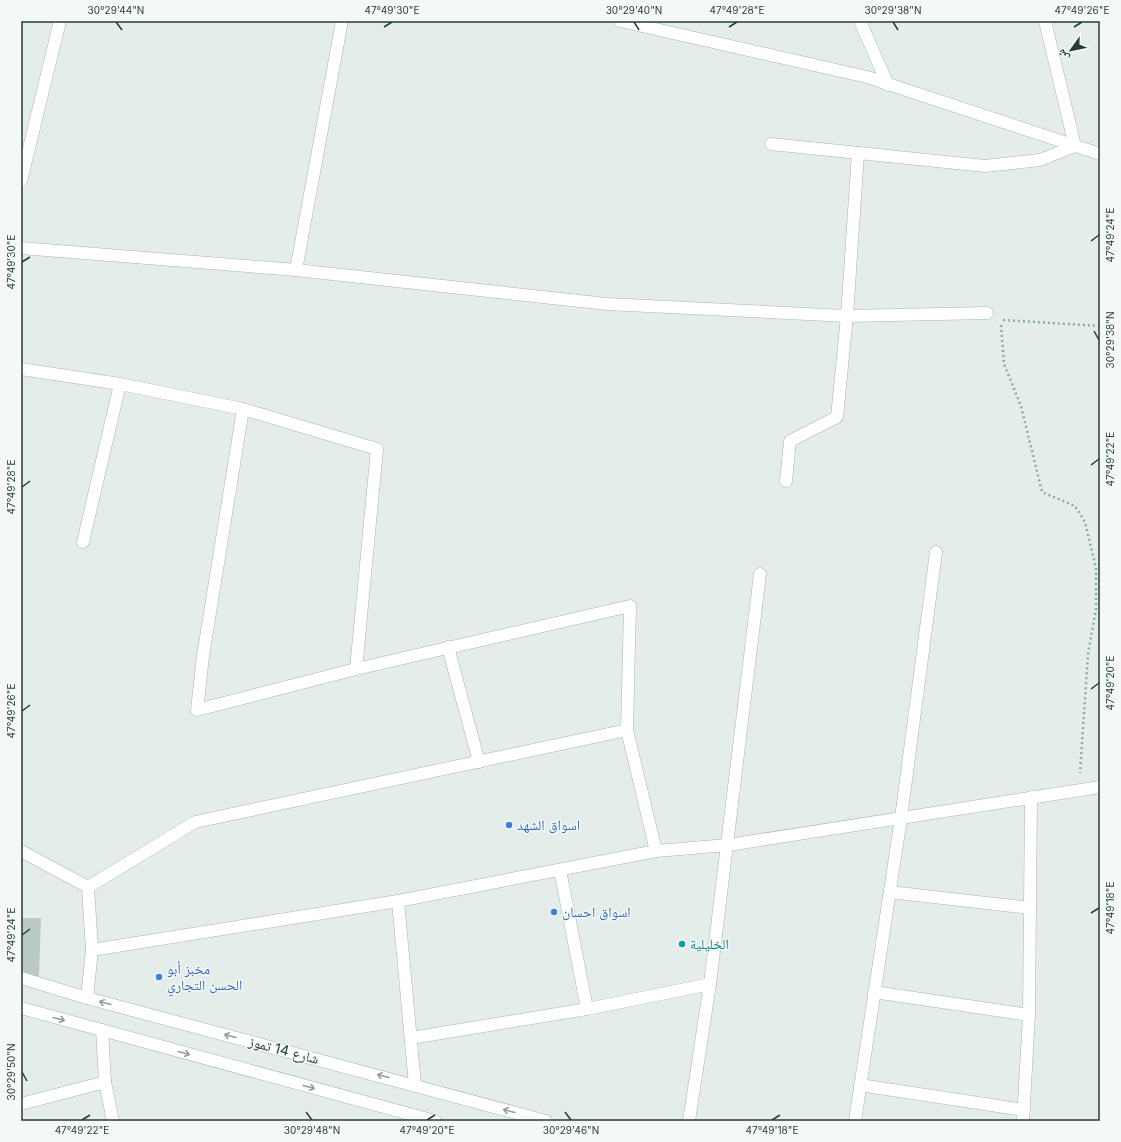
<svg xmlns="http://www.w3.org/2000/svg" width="1121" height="1142" font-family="Inter,'Noto Naskh Arabic',sans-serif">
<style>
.building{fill:#bccac5}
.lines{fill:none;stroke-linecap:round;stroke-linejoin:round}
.service-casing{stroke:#a7b5b0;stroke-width:13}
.minor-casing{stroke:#a7b5b0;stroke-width:13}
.secondary-casing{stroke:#a3b8b1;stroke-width:13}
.path{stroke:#86afa2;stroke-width:2.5;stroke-dasharray:2 3;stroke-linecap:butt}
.service{stroke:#fff;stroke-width:12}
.minor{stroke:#fff;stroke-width:12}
.secondary{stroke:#fff;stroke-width:12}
.oneway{stroke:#929e9b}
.ticks{fill:none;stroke:#243e37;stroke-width:1.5}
.shop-dot{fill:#3f7fe0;stroke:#f4f9f7;stroke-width:1.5}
.culture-dot{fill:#0f9aa8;stroke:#f4f9f7;stroke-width:1.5}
.labels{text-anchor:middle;stroke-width:3;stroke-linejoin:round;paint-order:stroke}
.shop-label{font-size:14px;fill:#366cbe;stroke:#f4f9f7;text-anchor:start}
.culture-label{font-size:14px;fill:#0d838f;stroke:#f4f9f7;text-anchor:start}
.street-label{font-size:14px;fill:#243e37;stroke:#f4f9f7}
.neatline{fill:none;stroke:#243e37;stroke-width:1.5}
.ticks-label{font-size:10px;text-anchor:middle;fill:#243e37}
</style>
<rect width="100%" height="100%" fill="#e4ede9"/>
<!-- building -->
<path class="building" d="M21 918H41L39 977 21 973Z"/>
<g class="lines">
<!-- service casing -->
<g class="service-casing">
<g id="service">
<path d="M21 248 296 270 607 304 847 316 987 313"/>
<path d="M296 270 342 21"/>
<path d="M786 481 790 441 837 417 847 316 858 153"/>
<path d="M21 851 88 887 92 950"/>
<path d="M1023 1121 1029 1015 1031 797"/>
</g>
</g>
<!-- minor casing -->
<g class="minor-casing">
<g id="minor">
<path d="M620 21 867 77 1100 154"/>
<path d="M860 21 888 85"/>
<path d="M771 144 985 166 1040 160 1075 146 1045 21"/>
<path d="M21 181 60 21"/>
<path d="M21 369 120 384 243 409 377 449 356 669"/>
<path d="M243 409 203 656 197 710 356 669 630 606 627 730 656 851"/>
<path d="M83 542 120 384"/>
<path d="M448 647 479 762"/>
<path d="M560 870 587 1009 710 984"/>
<path d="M88 887 195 822 627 730"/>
<path d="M890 892 1030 908"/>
<path d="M398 901 415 1085"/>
<path d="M874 992 1029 1015"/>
<path d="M87 998 92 950 398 901 656 851 728 845 1100 787"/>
<path d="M102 1030 105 1082 113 1121"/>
<path d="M411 1038 587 1009"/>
<path d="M860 1085 1024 1110"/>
<path d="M21 1104 105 1082"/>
<path d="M689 1121 710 984 760 574"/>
<path d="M855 1121 901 818 936 552"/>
</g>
</g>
<!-- secondary casing -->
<g class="secondary-casing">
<g id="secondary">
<path d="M21 978 87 998 546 1121"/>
<path d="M21 1008 435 1121"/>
</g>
</g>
<!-- path -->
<g class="path">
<path d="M1003 320 1100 326"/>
<path d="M1001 325 1004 364 1021 406 1042 492 1075 506 1085 522 1096 568V609L1088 654 1080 773"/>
</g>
<!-- service -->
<use href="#service" class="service"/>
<!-- minor -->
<use href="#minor" class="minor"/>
<!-- secondary -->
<use href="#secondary" class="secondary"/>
</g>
<!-- one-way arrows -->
<defs><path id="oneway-shaft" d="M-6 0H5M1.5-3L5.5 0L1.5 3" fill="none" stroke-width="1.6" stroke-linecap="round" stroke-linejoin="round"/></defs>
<g class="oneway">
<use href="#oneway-shaft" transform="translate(105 1003) rotate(-165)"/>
<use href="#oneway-shaft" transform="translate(59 1019) rotate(15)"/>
<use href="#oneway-shaft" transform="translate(230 1036) rotate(-165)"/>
<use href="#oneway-shaft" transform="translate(184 1053) rotate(15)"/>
<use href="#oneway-shaft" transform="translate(383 1076) rotate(-165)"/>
<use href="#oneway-shaft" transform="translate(309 1087) rotate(15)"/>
<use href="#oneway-shaft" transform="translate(509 1111) rotate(-165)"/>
</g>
<!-- ticks -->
<path class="ticks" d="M116 22 122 30M634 22 639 30M893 22 898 30M384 27 392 22M729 27 737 22M1074 27 1082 22M1091 241 1099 235M22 262 30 257M1094 331 1099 340M1091 465 1099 459M22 487 30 481M1091 689 1099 683M22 711 30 705M1091 913 1099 908M22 935 30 929M22 1072 27 1081M306 1112 312 1120M565 1112 571 1120M82 1120 90 1115M427 1120 435 1115M772 1120 780 1115"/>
<!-- markers -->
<g class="shop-dot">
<circle cx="509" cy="825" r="4"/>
<circle cx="554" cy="912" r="4"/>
<circle cx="159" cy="977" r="4"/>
</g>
<circle class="culture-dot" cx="682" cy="944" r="4"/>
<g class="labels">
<!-- shop labels -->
<g class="shop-label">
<text x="517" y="830">اسواق الشهد</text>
<text x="562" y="917">اسواق احسان</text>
<text x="167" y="974">مخبز أبو<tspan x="167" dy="16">الحسن التجاري</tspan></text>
</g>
<!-- culture labels -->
<g class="culture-label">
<text x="690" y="949">الخليلية</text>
</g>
<!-- street labels -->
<g class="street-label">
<text transform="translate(284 1050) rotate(15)" y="5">شارع 14 تموز</text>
</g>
</g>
<!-- border -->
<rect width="1121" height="1142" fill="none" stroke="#f4f9f7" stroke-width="44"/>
<!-- north arrow -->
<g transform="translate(1071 50) rotate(237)" stroke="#f4f9f7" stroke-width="3" paint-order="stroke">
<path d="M0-3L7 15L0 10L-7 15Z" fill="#243e37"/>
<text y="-6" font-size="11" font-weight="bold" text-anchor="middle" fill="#243e37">ش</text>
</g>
<rect x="22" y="22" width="1077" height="1098" class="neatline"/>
<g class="ticks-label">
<text x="116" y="14">30°29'44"N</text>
<text x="392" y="14">47°49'30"E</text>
<text x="634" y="14">30°29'40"N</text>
<text x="737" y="14">47°49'28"E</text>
<text x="893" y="14">30°29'38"N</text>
<text x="1082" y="14">47°49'26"E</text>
<text transform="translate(1110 235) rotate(-90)" y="4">47°49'24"E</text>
<text transform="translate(11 262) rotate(-90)" y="4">47°49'30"E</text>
<text transform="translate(1110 340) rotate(-90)" y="4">30°29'38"N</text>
<text transform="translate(1110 459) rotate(-90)" y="4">47°49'22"E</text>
<text transform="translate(11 487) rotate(-90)" y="4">47°49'28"E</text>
<text transform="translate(1110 683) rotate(-90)" y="4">47°49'20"E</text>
<text transform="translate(11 711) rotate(-90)" y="4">47°49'26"E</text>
<text transform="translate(1110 908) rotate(-90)" y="4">47°49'18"E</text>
<text transform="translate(11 935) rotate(-90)" y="4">47°49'24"E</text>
<text transform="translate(11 1072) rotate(-90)" y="4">30°29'50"N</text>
<text x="82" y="1134">47°49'22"E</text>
<text x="312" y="1134">30°29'48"N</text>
<text x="427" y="1134">47°49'20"E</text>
<text x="571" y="1134">30°29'46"N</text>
<text x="772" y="1134">47°49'18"E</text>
</g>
</svg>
